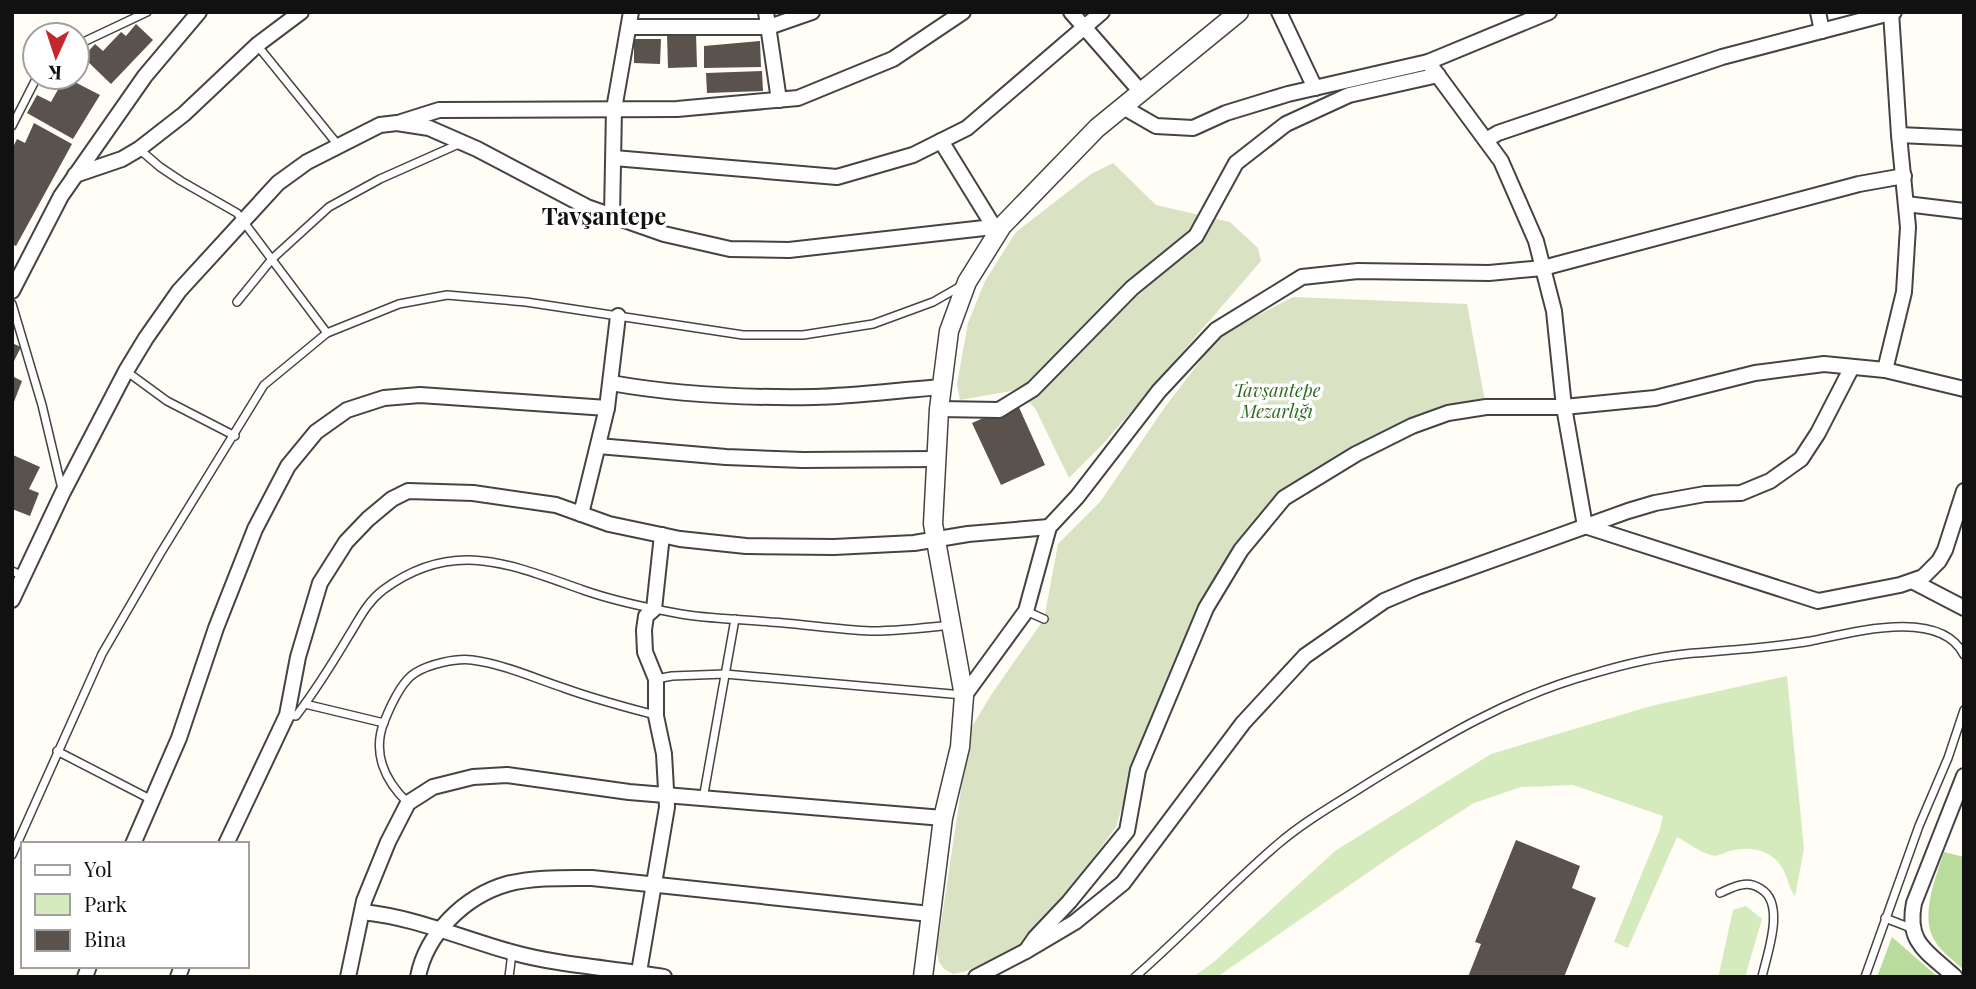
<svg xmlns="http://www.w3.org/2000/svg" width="1976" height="989" font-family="'Playfair Display',serif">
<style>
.green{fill:#d5ebbd}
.forest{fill:#b9dc9c}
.cemetery{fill:#d9e3c4}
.building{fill:#5a524d}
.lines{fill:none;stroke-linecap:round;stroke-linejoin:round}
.service-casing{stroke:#444;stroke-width:10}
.minor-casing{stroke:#444;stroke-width:18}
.tertiary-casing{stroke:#444;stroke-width:21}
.service{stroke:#fff;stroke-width:7}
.minor{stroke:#fff;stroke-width:14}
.tertiary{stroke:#fff;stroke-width:18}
.labels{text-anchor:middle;stroke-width:7;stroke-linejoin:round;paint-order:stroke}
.park-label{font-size:18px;font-style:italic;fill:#2f6b1f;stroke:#fff}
.district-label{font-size:24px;font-weight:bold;fill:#111;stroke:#fff}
</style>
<rect width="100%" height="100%" fill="#fffdf5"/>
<!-- green -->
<g class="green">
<path d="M1787 676 1804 849 1795 896C1787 886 1788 873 1778 862 1766 848 1744 846 1727 852 1721 854 1717 857 1711 855 1699 852 1687 842 1677 837L1628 948 1614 942 1660 829 1663 816 1573 785 1521 787 1474 803 1402 849 1217 977H1193L1215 961 1335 851 1491 754 1651 706Z"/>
<path d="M1746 906 1762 919 1745 977H1716L1719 974 1733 910Z"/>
</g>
<!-- forest -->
<g class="forest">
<path d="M1944 852 1964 857V970C1953 960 1936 948 1931 933 1923 908 1936 877 1944 852Z"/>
<path d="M1892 937 1938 977H1877Z"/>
</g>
<!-- cemetery -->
<g class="cemetery">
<path d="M1113 163 1156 205 1230 222 1258 248 1261 261 1104 443 1069 478 1035 408 1017 390 960 400 957 384 968 323 985 281 1016 232 1091 174Z"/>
<path d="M1293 297 1467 304 1486 407 1387 429 1314 480 1238 547 1131 777 1116 827 1086 868 1022 945 967 971 953 974 944 969 939 962 937 950 970 730 991 695 1044 619 1058 544 1100 502 1165 407 1220 335Z"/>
</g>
<!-- building -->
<g class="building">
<path d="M136 24 153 40 111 84 83 57 95 44 103 51 121 32 126 36Z"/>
<path d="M696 33 697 67 668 68 667 34Z"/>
<path d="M634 39H661L660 64 634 63Z"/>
<path d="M760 41 761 67 704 68V46Z"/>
<path d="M762 71 763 91 707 93 706 73Z"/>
<path d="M65 77 100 95 73 139 27 113 37 95 51 102Z"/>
<path d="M34 123 72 144 16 246 12 244V149L17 139 25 143Z"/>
<path d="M12 343 21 347 12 365Z"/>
<path d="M12 376 22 381 12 407Z"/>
<path d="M1017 403 1045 465 1001 485 972 423Z"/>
<path d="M13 455 40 467 29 489 39 493 30 516 12 509Z"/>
<path d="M1516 840 1580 866 1572 888 1596 898 1564 977H1468L1481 944 1475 942Z"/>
</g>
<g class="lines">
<!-- service casing -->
<g class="service-casing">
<g id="service">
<path d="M77 45 147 12"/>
<path d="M257 45 338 145"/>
<path d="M12 126 37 77"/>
<path d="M139 149 160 167 181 181 237 213 327 333"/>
<path d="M237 302 272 259 329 207 380 179 461 143"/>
<path d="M12 304 42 405 62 489"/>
<path d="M126 371 167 401 235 436"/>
<path d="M12 571 23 576"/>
<path d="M1026 611 1044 619"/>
<path d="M656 679 672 676 725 674 963 695"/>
<path d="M305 704 384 723"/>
<path d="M287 715 296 716C315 691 332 664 348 637 359 620 366 603 383 590 453 538 509 564 583 590 614 601 648 608 681 614 710 619 741 619 770 622 804 624 838 630 871 631 897 631 924 628 950 625"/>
<path d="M57 751 152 800"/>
<path d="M703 799 735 619"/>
<path d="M408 803C385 781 372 753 384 722 390 707 402 681 415 673 429 664 456 658 472 660 503 664 534 678 564 688 594 699 625 707 655 715"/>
<path d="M12 855 102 654 160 554 264 385 327 333 399 304 447 295 526 302 743 335H803L873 324 933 302 961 286"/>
<path d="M1720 893C1727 890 1734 886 1741 885 1749 883 1755 885 1761 889 1786 904 1767 954 1762 977"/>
<path d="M1885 918 1911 928"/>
<path d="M509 977 512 953"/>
<path d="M1135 977C1184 934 1229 886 1278 844 1306 820 1339 802 1370 782 1443 737 1509 697 1592 674 1622 665 1655 657 1685 654 1728 650 1769 648 1811 641 1851 633 1940 607 1964 655"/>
<path d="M1865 977 1919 826 1948 758 1964 710"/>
</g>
</g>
<!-- minor casing -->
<g class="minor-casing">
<g id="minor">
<path d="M766 12 779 100"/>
<path d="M1071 12 1141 92"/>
<path d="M1279 12 1315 88"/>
<path d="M1818 12 1822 31"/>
<path d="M629 27H769L812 12"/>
<path d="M1428 62 1501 161 1536 241 1554 311 1564 407 1585 526"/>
<path d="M1123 107 1156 126 1193 128 1226 113 1288 94 1428 62 1549 12"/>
<path d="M401 122 439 110 677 109 798 98 893 59 963 12"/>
<path d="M1899 135 1964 138"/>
<path d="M1486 140 1498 133 1722 57 1894 12"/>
<path d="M941 141 994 227"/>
<path d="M614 158 837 177 913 155 967 128 1102 12"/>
<path d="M75 175 122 159 139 149 184 114 257 45 301 12"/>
<path d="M1906 204 1964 211"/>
<path d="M612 216 614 109 631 12"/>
<path d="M12 291 61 196 145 76 199 12"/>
<path d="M1885 370 1904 292 1908 227 1899 135 1891 12"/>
<path d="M611 383C678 395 746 398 814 397 857 396 899 390 942 387"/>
<path d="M939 409 999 410 1033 389 1132 288 1196 236 1236 163 1286 124 1349 95 1438 75"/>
<path d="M598 446 726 457 803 460 935 459"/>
<path d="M581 514 607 408 618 316"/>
<path d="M1585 526 1818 601 1900 585 1923 577 1939 561 1945 550 1964 491"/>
<path d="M1914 582 1964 608"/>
<path d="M12 600 63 492 126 371 146 338 179 291 278 183 307 162 380 125 397 123 429 128 477 149 587 207 664 234 730 249 789 250 1002 226"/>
<path d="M964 696 1026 611 1049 527 1077 497 1159 391 1216 330 1302 277 1358 271 1489 273 1543 268 1859 184 1904 176"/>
<path d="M133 844 179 738 216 628 255 529 288 466 316 432 347 410 384 398 420 395 607 408"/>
<path d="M226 844 287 715 298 657 320 583 346 542 368 519 392 499 408 491 473 493 556 505 609 524 680 539 746 546 834 547 914 543 968 534 1049 527"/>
<path d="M362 912C414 917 461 938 511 952 561 966 614 968 664 977"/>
<path d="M1026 951 1035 938 1069 902 1127 831 1138 770 1206 608 1241 550 1284 498 1356 454 1412 426 1448 413 1486 407H1564L1655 398 1755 373 1824 364 1885 370 1964 389"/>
<path d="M639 972 667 807 664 754 656 716V679L645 652 644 630 646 616 654 609 662 535"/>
<path d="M85 977 89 966"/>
<path d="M178 977 182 966"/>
<path d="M348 977 364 901 388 842 408 803 433 787 473 777 507 775 629 792 943 818"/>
<path d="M418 977C426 934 465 896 507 884 534 877 564 878 592 878L930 914"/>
<path d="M976 977 1026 951 1075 922 1123 883 1243 723 1305 656 1384 601 1417 587 1628 511 1655 503 1705 494 1741 493 1770 481 1801 459 1818 433 1852 367"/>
<path d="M1955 977C1928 952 1906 944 1914 903L1964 776"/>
</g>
</g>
<!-- tertiary casing -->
<g class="tertiary-casing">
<path id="tertiary" d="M923 977 943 818 960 747 964 696 933 524 939 409 949 331 967 282 1002 226 1097 128 1239 12"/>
</g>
<!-- service -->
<use href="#service" class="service"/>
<!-- minor -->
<use href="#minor" class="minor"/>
<!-- tertiary -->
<use href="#tertiary" class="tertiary"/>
</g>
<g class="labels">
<!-- park labels -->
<g class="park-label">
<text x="1277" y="397">Tavşantepe<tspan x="1277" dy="21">Mezarlığı</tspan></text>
</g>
<!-- district labels -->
<g class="district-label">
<text x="604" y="225">Tavşantepe</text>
</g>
</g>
<!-- border -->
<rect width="1976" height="989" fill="none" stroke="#111111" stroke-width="28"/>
<!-- legend -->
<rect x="21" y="842" width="228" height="126" fill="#ffffff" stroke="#a0a0a0" stroke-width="2"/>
<rect x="35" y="865" width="35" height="10" fill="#ffffff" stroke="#a0a0a0" stroke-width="2"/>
<text x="84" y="877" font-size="21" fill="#111111">Yol</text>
<rect x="35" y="894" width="35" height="21" fill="#d5ebbd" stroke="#a0a0a0" stroke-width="2"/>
<text x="84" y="912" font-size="21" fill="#111111">Park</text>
<rect x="35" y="930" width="35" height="21" fill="#5a524d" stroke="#a0a0a0" stroke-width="2"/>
<text x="84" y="947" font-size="21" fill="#111111">Bina</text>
<!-- north arrow -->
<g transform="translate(56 56) rotate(183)"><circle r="33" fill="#ffffff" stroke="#a0a0a0" stroke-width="2"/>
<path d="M0-5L12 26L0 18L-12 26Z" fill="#c4262e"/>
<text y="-10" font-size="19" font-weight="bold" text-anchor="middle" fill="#111111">K</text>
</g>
</svg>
